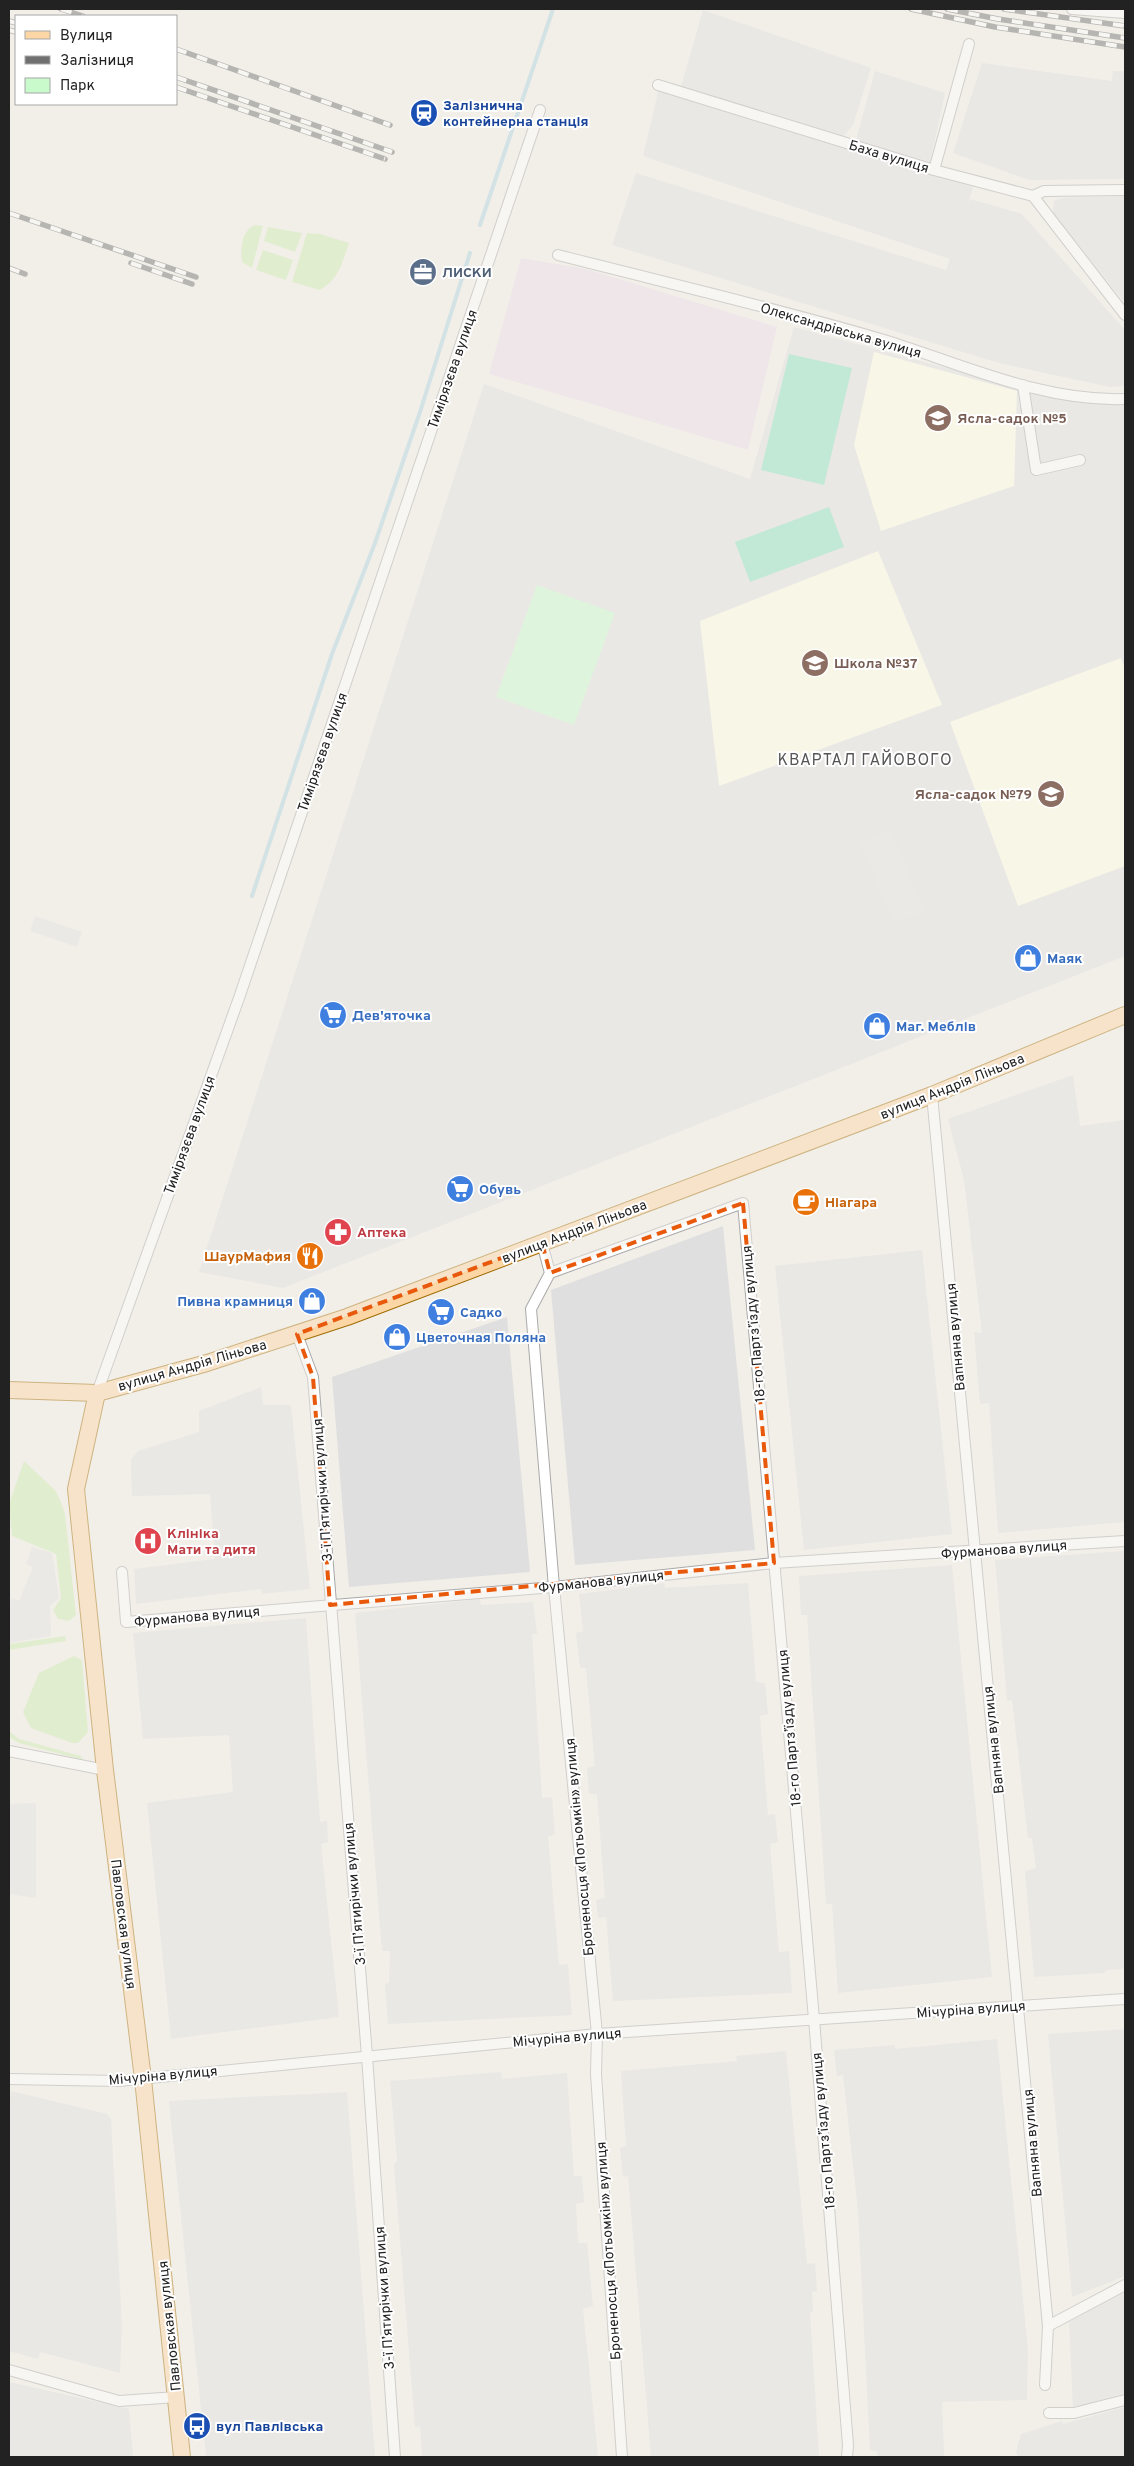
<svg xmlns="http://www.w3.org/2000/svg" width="1134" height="2466" font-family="Overpass,sans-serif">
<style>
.residential{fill:#e0dfdf}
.industrial{fill:#ebdbe8}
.education{fill:#ffffe5}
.grass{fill:#cdebb0}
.park{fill:#c8facc}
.pitch{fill:#88e0be}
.parking{fill:#e2e2e2}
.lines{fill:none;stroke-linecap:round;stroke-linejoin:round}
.stream{stroke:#aad3df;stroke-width:4}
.minor-casing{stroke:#a9a9a9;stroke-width:12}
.primary-casing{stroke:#a06b00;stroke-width:18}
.minor{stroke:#fff;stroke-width:10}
.primary{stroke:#fcd6a4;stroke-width:16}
.rail-casing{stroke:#707070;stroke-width:5.5}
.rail{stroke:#fff;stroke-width:4;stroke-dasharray:11;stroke-linecap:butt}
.marked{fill:none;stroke:#e8590c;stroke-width:4;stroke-dasharray:10 6;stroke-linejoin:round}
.labels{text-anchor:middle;stroke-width:4;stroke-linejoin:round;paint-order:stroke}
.transit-label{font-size:14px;font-weight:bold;fill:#164399;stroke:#fff;text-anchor:start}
.street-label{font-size:14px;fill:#222;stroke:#fff}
.service-label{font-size:14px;font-weight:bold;fill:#4e5e75;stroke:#fff;text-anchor:start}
.education-label{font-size:14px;font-weight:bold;fill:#785e54;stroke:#fff;text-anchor:start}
.shop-label{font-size:14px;font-weight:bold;fill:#366cbe;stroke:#fff;text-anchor:start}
.food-label{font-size:14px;font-weight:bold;fill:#c56008;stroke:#fff;text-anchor:start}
.health-label{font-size:14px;font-weight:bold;fill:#be3a42;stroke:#fff;text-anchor:start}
.quarter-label{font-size:16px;letter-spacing:1px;fill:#555;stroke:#fff}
</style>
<rect width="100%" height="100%" fill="#f2efe9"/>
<!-- residential -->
<g class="residential">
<path d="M703 10 871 68 853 125 843 137 681 87Z"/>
<path d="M982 63 1112 81 1113 71H1125V179L1029 180 953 153Z"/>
<path d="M875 71 945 93 930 162 856 140Z"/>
<path d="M659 88 973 187 966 211 970 199 1022 214 1125 330V386L1110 387 999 363 612 245 636 173 946 270 950 259 643 156Z"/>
<path d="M1125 196V303L1053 214 1054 201 1061 198Z"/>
<path d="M794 327 1058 398 1125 404V956L283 1288 199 1272 484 384 750 479Z"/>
<path d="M1073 1075 1080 1126 1125 1120V1522L998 1533 989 1403 980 1404 974 1332 982 1333 964 1180 948 1119Z"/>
<path d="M723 1226 755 1550 575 1565 551 1290Z"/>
<path d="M922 1250 952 1534 804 1550 775 1266Z"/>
<path d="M507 1317 530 1572 349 1587 332 1377Z"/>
<path d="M261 1387 263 1405H291L310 1589 262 1594 261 1589 136 1604 134 1569 215 1559 210 1494 132 1496 131 1460 138 1451 199 1432V1411Z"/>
<path d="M1125 1551V1969L1107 1970 1104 1973 1034 1977 1025 1871 1036 1868 1032 1838H1028L1012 1700 1007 1701 995 1560Z"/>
<path d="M952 1565 992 1977 838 1993 832 1904H826L807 1615H801L799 1576Z"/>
<path d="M664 1583 665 1588 748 1583 756 1682 765 1683 768 1714 760 1716 768 1815 775 1814 778 1842 770 1844 779 1952 789 1951 792 1993 613 2001 606 1917 598 1918 596 1900 605 1898 597 1794H589L587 1768 595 1766 586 1668H580L576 1633 583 1631 579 1594Z"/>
<path d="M480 1599 481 1605 533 1602 537 1634H532L542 1798 552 1797 555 1835 548 1836 559 1965 568 1964 572 2015 388 2024 385 1984 389 1983 390 1951H382L355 1613Z"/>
<path d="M306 1618 320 1822 327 1821 328 1842 321 1844 339 2017 171 2039 147 1803 233 1792 229 1735 143 1739 133 1633Z"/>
<path d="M1125 2029V2276L1072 2297 1048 2034Z"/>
<path d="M997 2039 1028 2350 1027 2400 942 2402 944 2457H878L877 2451 870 2450 858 2211 843 2075 837 2076 834 2050 894 2045 895 2049Z"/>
<path d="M786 2051 807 2264 815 2263 817 2291 812 2292 813 2312 810 2313 819 2457H651L628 2176 623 2177 620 2148 626 2146 621 2071 737 2061 736 2056Z"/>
<path d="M501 2072 502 2079 567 2073 574 2176H582L584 2202 576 2204 578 2243H587L593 2306 583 2309 598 2457H422L420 2426 415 2427 394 2165 397 2160 390 2081Z"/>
<path d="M11 2091 107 2114 111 2119 122 2326 120 2373 40 2352 38 2359 9 2351V2113Z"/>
<path d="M347 2092 375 2457H206L169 2101Z"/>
<path d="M1125 2290V2393L1073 2408 1069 2322Z"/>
<path d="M9 2382 129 2409 133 2457H9Z"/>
<path d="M1125 2407V2457H1018L1016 2452 1021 2434 1062 2421 1063 2424Z"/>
</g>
<!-- industrial -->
<path class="industrial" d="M521 258 586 269 777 327 748 450 489 374Z"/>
<!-- education -->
<g class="education">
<path d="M874 352 1017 391 1014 486 881 531 854 445Z"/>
<path d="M878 551 942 705 719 786 700 621Z"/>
<path d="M1121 658 1125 669V866L1018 906 950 722Z"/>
</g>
<!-- grass -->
<g class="grass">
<path d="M255 225 263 226 252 268 242 262C240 249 241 231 255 225Z"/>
<path d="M268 227 302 233 295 252 264 241Z"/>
<path d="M307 233 320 234 349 243C342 263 339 279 320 290L292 282Z"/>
<path d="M263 250 293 260 286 280 256 270Z"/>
<path d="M24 1461 55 1490 60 1500 65 1514 76 1615 69 1621 58 1619 53 1610 61 1598 56 1554 12 1536 9 1504Z"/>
<path d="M65 1636 66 1641 9 1650V1644Z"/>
<path d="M74 1656 82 1660 88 1732 78 1743H72L31 1728 23 1712 39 1673Z"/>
<path d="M9 1731 19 1739 81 1756 83 1760 19 1743 9 1737Z"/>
</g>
<!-- park -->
<path class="park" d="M537 585 615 613 574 725 496 697Z"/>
<!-- pitch -->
<g class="pitch">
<path d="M789 354 852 368 824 485 761 470Z"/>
<path d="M829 507 844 547 750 582 735 542Z"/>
</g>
<!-- parking -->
<g class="parking">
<path d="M890 829 924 911 894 924 860 842Z"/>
<path d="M35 916 82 932 77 947 30 931Z"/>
<path d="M32 1547 52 1553 59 1598 50 1606 51 1636 9 1643V1605L12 1598 19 1601 33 1567 26 1564Z"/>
<path d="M36 1803V1898L9 1894V1804Z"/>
</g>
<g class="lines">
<!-- stream -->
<g class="stream">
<path d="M480 225 553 9"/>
<path d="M252 896 332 654 375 543 420 412 470 253"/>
</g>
<!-- minor casing -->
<g class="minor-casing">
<g id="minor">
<path d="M1072 9 1125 13"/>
<path d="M658 85 934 170 1033 196 1044 191 1125 190"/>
<path d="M934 170 969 44"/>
<path d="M1033 196 1125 315"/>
<path d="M558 255C667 283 776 308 884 340 962 364 1042 402 1125 399"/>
<path d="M1023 385 1036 470 1080 460"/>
<path d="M932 1095 1048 2326 1045 2385"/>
<path d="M542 1243 550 1273 531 1309 554 1587 597 2034 596 2074 622 2457"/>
<path d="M550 1273 743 1203 814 2019 848 2445 847 2457"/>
<path d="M297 1334 313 1377 367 2056 395 2457"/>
<path d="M97 1393 239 998 540 110"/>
<path d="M122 1572 126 1622 554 1587 774 1563 1125 1541"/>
<path d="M9 1751 105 1770"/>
<path d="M9 2079 119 2081 597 2034 1125 1999"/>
<path d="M1048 2326 1125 2285"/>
<path d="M9 2370 119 2401 177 2397"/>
<path d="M1049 2413H1074L1125 2400"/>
</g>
</g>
<!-- primary casing -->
<g class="primary-casing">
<g id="primary">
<path d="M9 1390 97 1393 207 1363 347 1317 932 1095 1125 1015"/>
<path d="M97 1393 76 1489 105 1770 143 2079 182 2457"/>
</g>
</g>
<!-- minor -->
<use href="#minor" class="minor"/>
<!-- primary -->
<use href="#primary" class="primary"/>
<!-- rail casing -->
<g class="rail-casing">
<g id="rail">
<path d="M61 9 83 16"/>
<path d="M911 9 995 27 1125 47"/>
<path d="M947 9 998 19 1125 38"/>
<path d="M1004 9 1125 26"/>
<path d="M9 21 16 23"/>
<path d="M9 30 16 32"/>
<path d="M176 49 390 125"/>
<path d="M176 77 392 152"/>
<path d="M176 87 385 159"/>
<path d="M9 213 196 277"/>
<path d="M131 263 192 284"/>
<path d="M9 268 25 274"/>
</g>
</g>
<!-- rail -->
<use href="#rail" class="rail"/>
</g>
<!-- marked area -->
<path d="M0 0H1134V2466H0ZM743 1203 774 1563 330 1605 313 1377 297 1334 542 1243 550 1273Z" fill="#f2efe9" fill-opacity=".55" fill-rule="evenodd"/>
<path class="marked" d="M743 1203 774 1563 330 1605 313 1377 297 1334 542 1243 550 1273Z"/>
<!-- icons -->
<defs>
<g id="station-disc" transform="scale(1.4375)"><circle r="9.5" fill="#1a4fb4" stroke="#fff"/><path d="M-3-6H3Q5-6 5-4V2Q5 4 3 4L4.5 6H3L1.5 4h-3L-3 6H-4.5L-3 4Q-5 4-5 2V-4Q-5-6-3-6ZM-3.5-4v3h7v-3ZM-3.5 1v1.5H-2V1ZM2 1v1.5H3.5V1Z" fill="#fff"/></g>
<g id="office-disc" transform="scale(1.4375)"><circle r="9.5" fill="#5c6f8a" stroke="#fff"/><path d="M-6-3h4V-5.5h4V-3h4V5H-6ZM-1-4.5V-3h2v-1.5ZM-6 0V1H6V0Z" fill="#fff"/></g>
<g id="school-disc" transform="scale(1.4375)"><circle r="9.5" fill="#8d6e63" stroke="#fff"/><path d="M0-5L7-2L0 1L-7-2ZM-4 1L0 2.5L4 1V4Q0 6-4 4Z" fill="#fff"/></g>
<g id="shop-disc" transform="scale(1.4375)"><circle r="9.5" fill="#3f7fe0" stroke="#fff"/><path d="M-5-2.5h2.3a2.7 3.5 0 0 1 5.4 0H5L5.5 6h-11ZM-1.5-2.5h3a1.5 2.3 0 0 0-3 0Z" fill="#fff"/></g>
<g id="supermarket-disc" transform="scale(1.4375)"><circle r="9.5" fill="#3f7fe0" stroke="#fff"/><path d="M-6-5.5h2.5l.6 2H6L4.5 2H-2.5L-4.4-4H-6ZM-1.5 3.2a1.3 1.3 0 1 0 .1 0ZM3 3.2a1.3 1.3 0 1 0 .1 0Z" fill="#fff"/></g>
<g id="cafe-disc" transform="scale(1.4375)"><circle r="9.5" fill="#e8710a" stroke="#fff"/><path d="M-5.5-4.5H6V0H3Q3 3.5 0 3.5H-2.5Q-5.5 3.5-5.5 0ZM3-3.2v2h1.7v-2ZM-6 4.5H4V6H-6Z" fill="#fff"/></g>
<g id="pharmacy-disc" transform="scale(1.4375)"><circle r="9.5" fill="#e0444e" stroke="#fff"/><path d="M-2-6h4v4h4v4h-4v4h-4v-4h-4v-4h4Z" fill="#fff"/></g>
<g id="restaurant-disc" transform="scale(1.4375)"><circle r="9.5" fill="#e8710a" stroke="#fff"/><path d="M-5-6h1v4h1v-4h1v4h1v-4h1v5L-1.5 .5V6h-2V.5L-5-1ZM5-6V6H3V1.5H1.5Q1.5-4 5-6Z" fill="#fff"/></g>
<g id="hospital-disc" transform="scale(1.4375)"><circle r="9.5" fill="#e0444e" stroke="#fff"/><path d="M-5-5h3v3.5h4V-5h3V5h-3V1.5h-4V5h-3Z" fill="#fff"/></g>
<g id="bus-disc" transform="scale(1.4375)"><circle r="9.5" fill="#1a4fb4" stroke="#fff"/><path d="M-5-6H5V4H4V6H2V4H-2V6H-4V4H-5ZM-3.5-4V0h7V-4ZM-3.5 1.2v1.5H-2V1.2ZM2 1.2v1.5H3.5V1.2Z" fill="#fff"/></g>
</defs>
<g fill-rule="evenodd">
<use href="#station-disc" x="424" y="113"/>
<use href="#office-disc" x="423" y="272"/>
<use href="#school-disc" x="938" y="418"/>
<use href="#school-disc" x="815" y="663"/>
<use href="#school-disc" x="1051" y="794"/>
<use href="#shop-disc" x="1028" y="958"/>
<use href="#supermarket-disc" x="333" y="1015"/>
<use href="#shop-disc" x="877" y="1026"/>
<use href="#supermarket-disc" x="460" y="1189"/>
<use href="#cafe-disc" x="806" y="1202"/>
<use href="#pharmacy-disc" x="338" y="1232"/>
<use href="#restaurant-disc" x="310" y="1256"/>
<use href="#shop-disc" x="312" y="1301"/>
<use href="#supermarket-disc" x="441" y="1312"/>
<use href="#shop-disc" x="397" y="1337"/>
<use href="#hospital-disc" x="148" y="1541"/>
<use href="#bus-disc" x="197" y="2426"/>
</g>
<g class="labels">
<!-- transit labels -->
<g class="transit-label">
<text x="443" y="110">Залізнична<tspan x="443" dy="16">контейнерна станція</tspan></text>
<text x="216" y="2431">вул Павлівська</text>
</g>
<!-- street labels -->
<g class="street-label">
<text transform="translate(889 156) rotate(17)" y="5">Баха вулиця</text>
<text transform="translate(841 330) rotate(16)" y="5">Олександрівська вулиця</text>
<text transform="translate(452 369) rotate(-71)" y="5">Тимірязєва вулиця</text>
<text transform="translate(322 752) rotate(-71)" y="5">Тимірязєва вулиця</text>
<text transform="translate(952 1086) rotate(-22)" y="5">вулиця Андрія Ліньова</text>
<text transform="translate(189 1135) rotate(-70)" y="5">Тимірязєва вулиця</text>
<text transform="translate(574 1231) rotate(-21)" y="5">вулиця Андрія Ліньова</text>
<text transform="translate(753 1324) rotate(-95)" y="5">18-го Партз’їзду вулиця</text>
<text transform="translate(955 1337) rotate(-95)" y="5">Вапняна вулиця</text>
<text transform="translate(192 1365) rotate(-16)" y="5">вулиця Андрія Ліньова</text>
<text transform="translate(322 1490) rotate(-94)" y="5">3-ї П’ятирічки вулиця</text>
<text transform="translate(1004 1549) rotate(-4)" y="5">Фурманова вулиця</text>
<text transform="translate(601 1581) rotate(-6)" y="5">Фурманова вулиця</text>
<text transform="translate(197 1616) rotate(-5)" y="5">Фурманова вулиця</text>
<text transform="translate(789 1728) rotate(-95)" y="5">18-го Партз’їзду вулиця</text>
<text transform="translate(993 1740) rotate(-96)" y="5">Вапняна вулиця</text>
<text transform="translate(579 1847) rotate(-95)" y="5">Броненосця «Потьомкін» вулиця</text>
<text transform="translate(354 1894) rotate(-95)" y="5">3-ї П’ятирічки вулиця</text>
<text transform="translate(124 1924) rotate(83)" y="5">Павловская вулиця</text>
<text transform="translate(971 2009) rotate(-4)" y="5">Мічуріна вулиця</text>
<text transform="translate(567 2037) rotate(-5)" y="5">Мічуріна вулиця</text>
<text transform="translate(163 2075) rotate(-5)" y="5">Мічуріна вулиця</text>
<text transform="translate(823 2131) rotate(-95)" y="5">18-го Партз’їзду вулиця</text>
<text transform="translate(1032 2143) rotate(-95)" y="5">Вапняна вулиця</text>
<text transform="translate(608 2251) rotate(-94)" y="5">Броненосця «Потьомкін» вулиця</text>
<text transform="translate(384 2298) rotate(-94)" y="5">3-ї П’ятирічки вулиця</text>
<text transform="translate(169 2326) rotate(-96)" y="5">Павловская вулиця</text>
</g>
<!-- service labels -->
<g class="service-label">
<text x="442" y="277">ЛИСКИ</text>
</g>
<!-- education labels -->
<g class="education-label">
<text x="957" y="423">Ясла-садок №5</text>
<text x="834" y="668">Школа №37</text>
<text x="1032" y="799" text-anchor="end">Ясла-садок №79</text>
</g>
<!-- shop labels -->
<g class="shop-label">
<text x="1047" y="963">Маяк</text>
<text x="352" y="1020">Дев'яточка</text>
<text x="896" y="1031">Маг. Меблів</text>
<text x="479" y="1194">Обувь</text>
<text x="293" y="1306" text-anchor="end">Пивна крамниця</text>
<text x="460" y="1317">Садко</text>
<text x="416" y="1342">Цветочная Поляна</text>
</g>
<!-- food labels -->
<g class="food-label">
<text x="825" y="1207">Ніагара</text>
<text x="291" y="1261" text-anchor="end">ШаурМафия</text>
</g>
<!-- health labels -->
<g class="health-label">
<text x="357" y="1237">Аптека</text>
<text x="167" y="1538">Клініка<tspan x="167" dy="16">Мати та дитя</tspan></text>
</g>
<!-- quarter labels -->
<g class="quarter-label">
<text x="865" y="765">КВАРТАЛ ГАЙОВОГО</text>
</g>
</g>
<!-- border -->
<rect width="1134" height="2466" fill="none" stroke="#222222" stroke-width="20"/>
<!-- legend -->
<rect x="15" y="15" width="162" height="90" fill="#ffffff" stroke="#a7a7a7"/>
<rect x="25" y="31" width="25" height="8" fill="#fcd6a4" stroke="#a7a7a7"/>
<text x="60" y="40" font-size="15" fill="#222222">Вулиця</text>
<rect x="25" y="56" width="25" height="8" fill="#707070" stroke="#a7a7a7"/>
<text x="60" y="65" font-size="15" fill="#222222">Залізниця</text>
<rect x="25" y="78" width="25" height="15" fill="#c8facc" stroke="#a7a7a7"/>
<text x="60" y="90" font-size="15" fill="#222222">Парк</text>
</svg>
